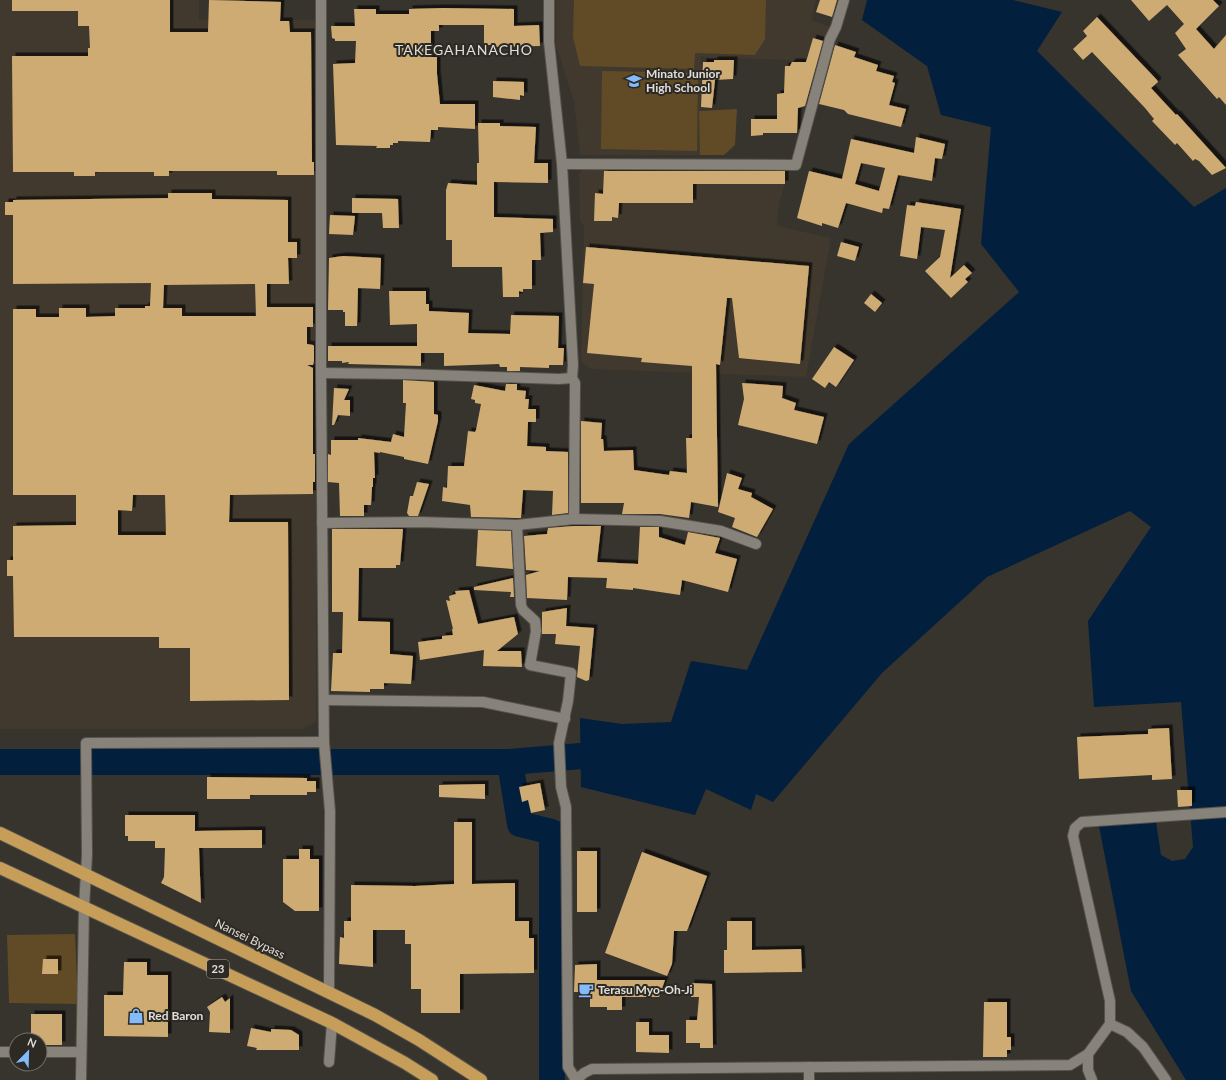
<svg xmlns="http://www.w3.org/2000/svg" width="1226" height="1080" font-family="Lato,sans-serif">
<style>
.built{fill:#41392d}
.green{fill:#614b27}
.water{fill:#021f3e}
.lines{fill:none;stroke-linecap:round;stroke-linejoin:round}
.river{stroke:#021f3e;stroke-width:26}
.building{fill:#ceab72;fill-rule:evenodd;filter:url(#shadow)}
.minor-casing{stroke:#55524c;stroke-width:12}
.highway-casing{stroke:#55524c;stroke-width:14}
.minor{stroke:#87827a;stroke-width:10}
.highway{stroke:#c79e59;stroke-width:12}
.labels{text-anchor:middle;stroke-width:4;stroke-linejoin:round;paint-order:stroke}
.shield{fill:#2d2923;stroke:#aba8a3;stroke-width:1}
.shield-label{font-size:11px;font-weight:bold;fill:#e1deda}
.poi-label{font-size:12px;font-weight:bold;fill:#e1deda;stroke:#2d2923;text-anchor:start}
.street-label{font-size:12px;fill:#e1deda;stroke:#2d2923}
.quarter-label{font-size:14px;letter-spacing:1px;fill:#e1deda;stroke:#2d2923}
</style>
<defs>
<filter id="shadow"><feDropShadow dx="3.5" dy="-3.5" stdDeviation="0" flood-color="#0009"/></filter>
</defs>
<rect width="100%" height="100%" fill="#37332d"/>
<!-- built -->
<g class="built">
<path d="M0 0H199V20H317L316 722 303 729H0Z"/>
<path d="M556 0H816L811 20 830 27 819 61 701 57 700 155H580L574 102 556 45Z"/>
<path d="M584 169H789L779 204 777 226 831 238 806 377 591 369 581 362 584 226 580 221 579 174Z"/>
</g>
<!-- green -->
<g class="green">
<path d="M574 0H766L765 39 755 55 695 53 694 69 580 66 573 37Z"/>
<path d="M602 71 698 73 697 151 601 149Z"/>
<path d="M737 109 735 145 724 155H700L699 111Z"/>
<path d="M75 934 78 1004 9 1003 7 935Z"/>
</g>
<!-- water -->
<path class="water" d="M867 0H1013L1062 12 1037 51 1194 207 1226 188V1080H1186L1131 991 1099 826 1156 822 1161 855 1172 861 1185 859 1193 847 1181 702 1094 707 1088 621 1151 527 1130 511 987 577 882 673 773 802 756 794 751 810 706 789 695 815 581 787 580 718 622 724 671 722 691 661 747 670 849 444 1019 292 981 244 991 127 941 115 927 66 862 20Z"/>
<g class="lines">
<!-- river -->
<g class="river">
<path d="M0 762H510"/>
<path d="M552 1080V832L520 824 510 762 581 756"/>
</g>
</g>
<!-- building -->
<g class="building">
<path d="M12 0H170V32H208L209 0 281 2 280 21H289L290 32H311L312 162H314V175H277V171H169V176H154V172H95V176H74V172H13L12 56H88V48H90L89 26H78V11H12Z"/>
<path d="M820 0H837L832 17 816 12Z"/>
<path d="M1131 0H1213L1219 6 1196 29 1214 49 1226 35V105L1219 97 1217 99 1178 55 1186 49 1175 33 1184 24 1167 5 1149 21Z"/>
<path d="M443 8 514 9V26L539 25 540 46 494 47V45H484V25H439V31H431V57H437V74L440 104H475V129L438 127V130H431L430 142 398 141V143H393V145H390V148H376L377 146 336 145 333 64 355 63 356 41H335V39L332 38 331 26H355L354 9H376V14H409V9Z"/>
<path d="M1097 17 1157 80 1158 82 1151 88 1176 115 1177 114 1226 168 1212 175 1199 161 1195 159 1193 161 1177 143 1175 145 1152 121 1154 119 1145 108 1092 52 1083 60 1073 49 1087 36 1083 31Z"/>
<path d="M813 38 823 41 805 106 798 108 797 133H763V135L751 136V119H777V94L784 93 785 66H790L792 62H806Z"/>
<path d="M835 45 856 52 854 57 878 65 876 71 894 76 892 82 895 83 889 105 906 109 901 127 848 114 844 110 819 104Z"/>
<path d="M714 60H734L733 79 715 80 712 108 701 107 703 62H714Z"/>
<path d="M493 81 524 82V96L520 95V100L493 97Z"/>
<path d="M478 123H500V126L536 127 534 163H548V183L494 182V217L553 219V232L540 233 541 260H532V289H523V292L519 291V297H503L502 267H452V240H446V190L448 183 477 185V163H479Z"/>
<path d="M916 137 945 144 942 159 935 158 932 181 898 175 889 209 883 208 882 213 846 203 838 228 822 223V226L797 218 809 171 842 179 851 139 914 153ZM861 163 885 168 879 191 855 184Z"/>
<path d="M604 171H785V184H693V203H619L618 218 612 217V221H594L595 193 603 194Z"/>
<path d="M168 193H212V199L288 200V242H297V258H288L289 284H267V307H313V327H307V344L313 345 314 346V361L313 365H307L313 368V454H315V482H313V494L230 495 229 522H288L289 700 190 701V648H159V637H14L13 576H7V560H13V526L76 525V495H13V309H36V317H59V308H86V317L115 316V308H145V306H150L151 283 13 284V215H5V202H13V200L168 198ZM255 284 256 316H182V308H163L164 285ZM133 495H165L166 535H118V510L132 511Z"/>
<path d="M352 198 398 199 399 228H383L382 213H352Z"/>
<path d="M916 202 961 209 950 278 964 265 972 273 965 279 968 282 951 298 925 271 940 257 945 230 921 227 917 259 900 256 907 205 915 206Z"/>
<path d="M330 215 355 216 353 235 329 234Z"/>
<path d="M841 242 859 247 855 261 837 256Z"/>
<path d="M586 247 809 266 800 364 739 358 732 298H727L720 365 716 364 718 507 691 502 689 518 660 514H622L624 503H581V421L602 423 601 439H603L604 451 633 450 634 470 669 475 670 471 687 473 686 438H692V366L641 362 642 358 587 353 594 284 583 283Z"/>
<path d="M343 256 381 258 380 289 358 288 357 326H345V312H343V310H328L329 258Z"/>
<path d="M389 291H426V304H429V311L469 313 468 333 510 334 511 315 559 316 558 348H564L563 365H549V368L520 367V371H507V367H500L499 364 444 366V353H421V366L348 364 349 362 342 363V361H328V346H417V324L390 325Z"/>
<path d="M871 294 882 303 875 312 864 303Z"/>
<path d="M834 347 854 360 836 387 829 382 825 388 812 379Z"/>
<path d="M403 380 434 382V414L438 415V421L428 464 404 459V457L380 452V453L374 452 375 478H373V487H372L371 505H364V516H340L339 483 328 482V454L331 455V440H358V438L391 442 393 434 404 437 406 403H403Z"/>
<path d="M742 383 783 386 782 398 796 403 794 410 824 417 817 444 738 425 744 399Z"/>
<path d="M506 384H517V390L526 391 525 399H529L528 409H536V422H528L527 446 546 447V451L568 452V513L552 515 553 491 523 490 521 518H517L471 517 470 505 442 501 443 487 447 488 448 466H464L468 431 475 432 476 430 481 404 475 403V400L471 399 474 385 505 391Z"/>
<path d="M334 388 349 389 344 400H350V416L338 415 334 425H332Z"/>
<path d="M727 473 742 478 738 489 752 493 751 497 773 509 757 537 732 527 735 518 718 512Z"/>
<path d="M417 482 429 484 418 516H409L407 513 410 496H413Z"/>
<path d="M574 526H601L597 562 638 564 640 527H659V537L685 545 688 532 720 538 715 553 737 559 728 592 682 580 680 595 633 588V590L606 588 607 578 568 577 567 600 527 598 526 575 540 571 526 570 524 536 547 534 548 528Z"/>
<path d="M332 529H403L400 565H396V568H359L358 621 390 622V654L413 656 411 684 384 683V689H370V692L331 691 333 653H342L343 612H332Z"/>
<path d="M478 530 511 531 513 569 476 566Z"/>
<path d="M513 578 514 597H510L511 592 474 590V587Z"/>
<path d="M469 590 478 624 514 617 518 634 497 651H521L522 667 483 666 484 650 420 660 418 642 442 639V636L453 635 452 629H453L446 600 450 601 449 596 456 594 455 591Z"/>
<path d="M567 608 566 626 594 628 589 680 586 681 577 677 580 646 555 644 556 634H542V612Z"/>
<path d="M1169 728 1172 779 1152 780V775L1079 779 1077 737 1148 734V729Z"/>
<path d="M207 777 307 778V781H316V792H307V795H250V799H207Z"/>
<path d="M540 783 545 810 531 813 528 800 522 802 519 787Z"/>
<path d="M485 784V799L439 797V785Z"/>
<path d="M1177 790H1192V806L1178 807Z"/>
<path d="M125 815H195V831L262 830V848H199L201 903 161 883 164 877 165 848H155V841H128V836H125Z"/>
<path d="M454 822H472V884L515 883V921H529V938H534V973L460 974V1013H421V989H411V944H405V930H373V967L339 964 340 937 344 938V921H351V885L415 886 454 884Z"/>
<path d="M299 849H310V859H319V911H295L283 902V859H299Z"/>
<rect x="577" y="851" width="20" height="61"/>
<path d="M642 852 707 876 687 931H674L672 964 667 976 605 953Z"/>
<path d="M727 921H752V950L801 949 802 972 724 973V950H727Z"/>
<path d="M43 959H58V974H42Z"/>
<path d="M124 962H147V975H168V1037L104 1036V995H123Z"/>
<path d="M597 964V980H665L659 997H622V1010H607V1007H590V992H574L575 965Z"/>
<path d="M691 983 712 984 713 1048H700V1043H686V1020H697L699 997H691Z"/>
<path d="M222 997 225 1002 230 998V1033L209 1032 210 1012 207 1007Z"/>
<path d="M984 1002H1007V1037H1011V1050H1007V1057H983Z"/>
<path d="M31 1014H62V1045H40V1040H31Z"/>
<path d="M636 1022H649V1035H669V1053L636 1052Z"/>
<path d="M251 1028 271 1032V1029L291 1030 299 1035V1050H256L257 1048 247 1046Z"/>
</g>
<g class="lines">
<!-- minor casing -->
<g class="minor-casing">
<g id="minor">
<path d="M321 0V373L324 742 330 811 329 993"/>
<path d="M549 0V42L562 164 573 365 572 378 575 383 574 519"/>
<path d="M562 164 796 165 830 39 836 27 844 0"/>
<path d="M321 373 403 374 559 379 572 378"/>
<path d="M322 523 419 522 517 525 574 519 660 521 721 531 756 544"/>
<path d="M517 525 521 605 523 610 535 621 536 631 530 665 571 673 568 701 559 743 561 787 566 807 568 1067 576 1080"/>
<path d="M324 700 483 702 565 719"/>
<path d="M1110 1024 1127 1032 1143 1047 1166 1080"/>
<path d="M0 1052H16"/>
<path d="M40 1052H81"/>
<path d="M1088 1054V1070L1092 1080"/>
<path d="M329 1062 332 1023"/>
<path d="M809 1067V1080"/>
<path d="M81 1080 84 907 87 855 86 743 324 742"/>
<path d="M576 1080 584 1073 592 1069 1070 1065 1088 1054 1110 1024V1001L1073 836 1075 828 1082 822 1226 812"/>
</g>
</g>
<!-- highway casing -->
<g class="highway-casing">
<g id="highway">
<path d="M0 833 375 1015 419 1040 481 1080"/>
<path d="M0 868 332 1023 405 1063 432 1080"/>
</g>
</g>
<!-- minor -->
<use href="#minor" class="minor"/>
<!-- highway -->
<use href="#highway" class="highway"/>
</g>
<!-- icons -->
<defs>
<g id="school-bare" transform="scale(1.2)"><path d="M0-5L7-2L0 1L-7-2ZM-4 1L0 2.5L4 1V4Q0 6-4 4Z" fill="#84bbfb" stroke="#2d2923" stroke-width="2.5" paint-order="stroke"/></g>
<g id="cafe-bare" transform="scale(1.2)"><path d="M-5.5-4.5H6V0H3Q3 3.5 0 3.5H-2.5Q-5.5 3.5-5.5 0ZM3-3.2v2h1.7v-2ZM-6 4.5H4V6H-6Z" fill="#84bbfb" stroke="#2d2923" stroke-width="2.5" paint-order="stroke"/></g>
<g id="shop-bare" transform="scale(1.2)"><path d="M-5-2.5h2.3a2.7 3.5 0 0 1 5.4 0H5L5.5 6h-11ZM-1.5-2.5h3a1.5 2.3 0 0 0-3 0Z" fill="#84bbfb" stroke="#2d2923" stroke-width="2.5" paint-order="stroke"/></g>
</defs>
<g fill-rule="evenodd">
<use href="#school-bare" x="634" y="81"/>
<use href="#cafe-bare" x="586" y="990"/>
<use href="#shop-bare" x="136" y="1016"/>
</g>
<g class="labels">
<!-- shield labels -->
<rect class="shield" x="207" y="960" width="22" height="18" rx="3"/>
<g class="shield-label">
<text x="218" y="973">23</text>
</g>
<!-- poi labels -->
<g class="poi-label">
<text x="646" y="78">Minato Junior<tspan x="646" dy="14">High School</tspan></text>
<text x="598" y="994">Terasu Myo-Oh-Ji</text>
<text x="148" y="1020">Red Baron</text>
</g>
<!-- street labels -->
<g class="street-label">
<text transform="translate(250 939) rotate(26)" y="4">Nansei Bypass</text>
</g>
<!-- quarter labels -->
<g class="quarter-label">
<text x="464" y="55">TAKEGAHANACHO</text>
</g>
</g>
<!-- north arrow -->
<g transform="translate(28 1052) rotate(23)"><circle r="19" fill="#2d2923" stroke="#75716c"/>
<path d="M0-3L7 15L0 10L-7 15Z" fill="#84bbfb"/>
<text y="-6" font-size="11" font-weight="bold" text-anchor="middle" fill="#e1deda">N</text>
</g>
</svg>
